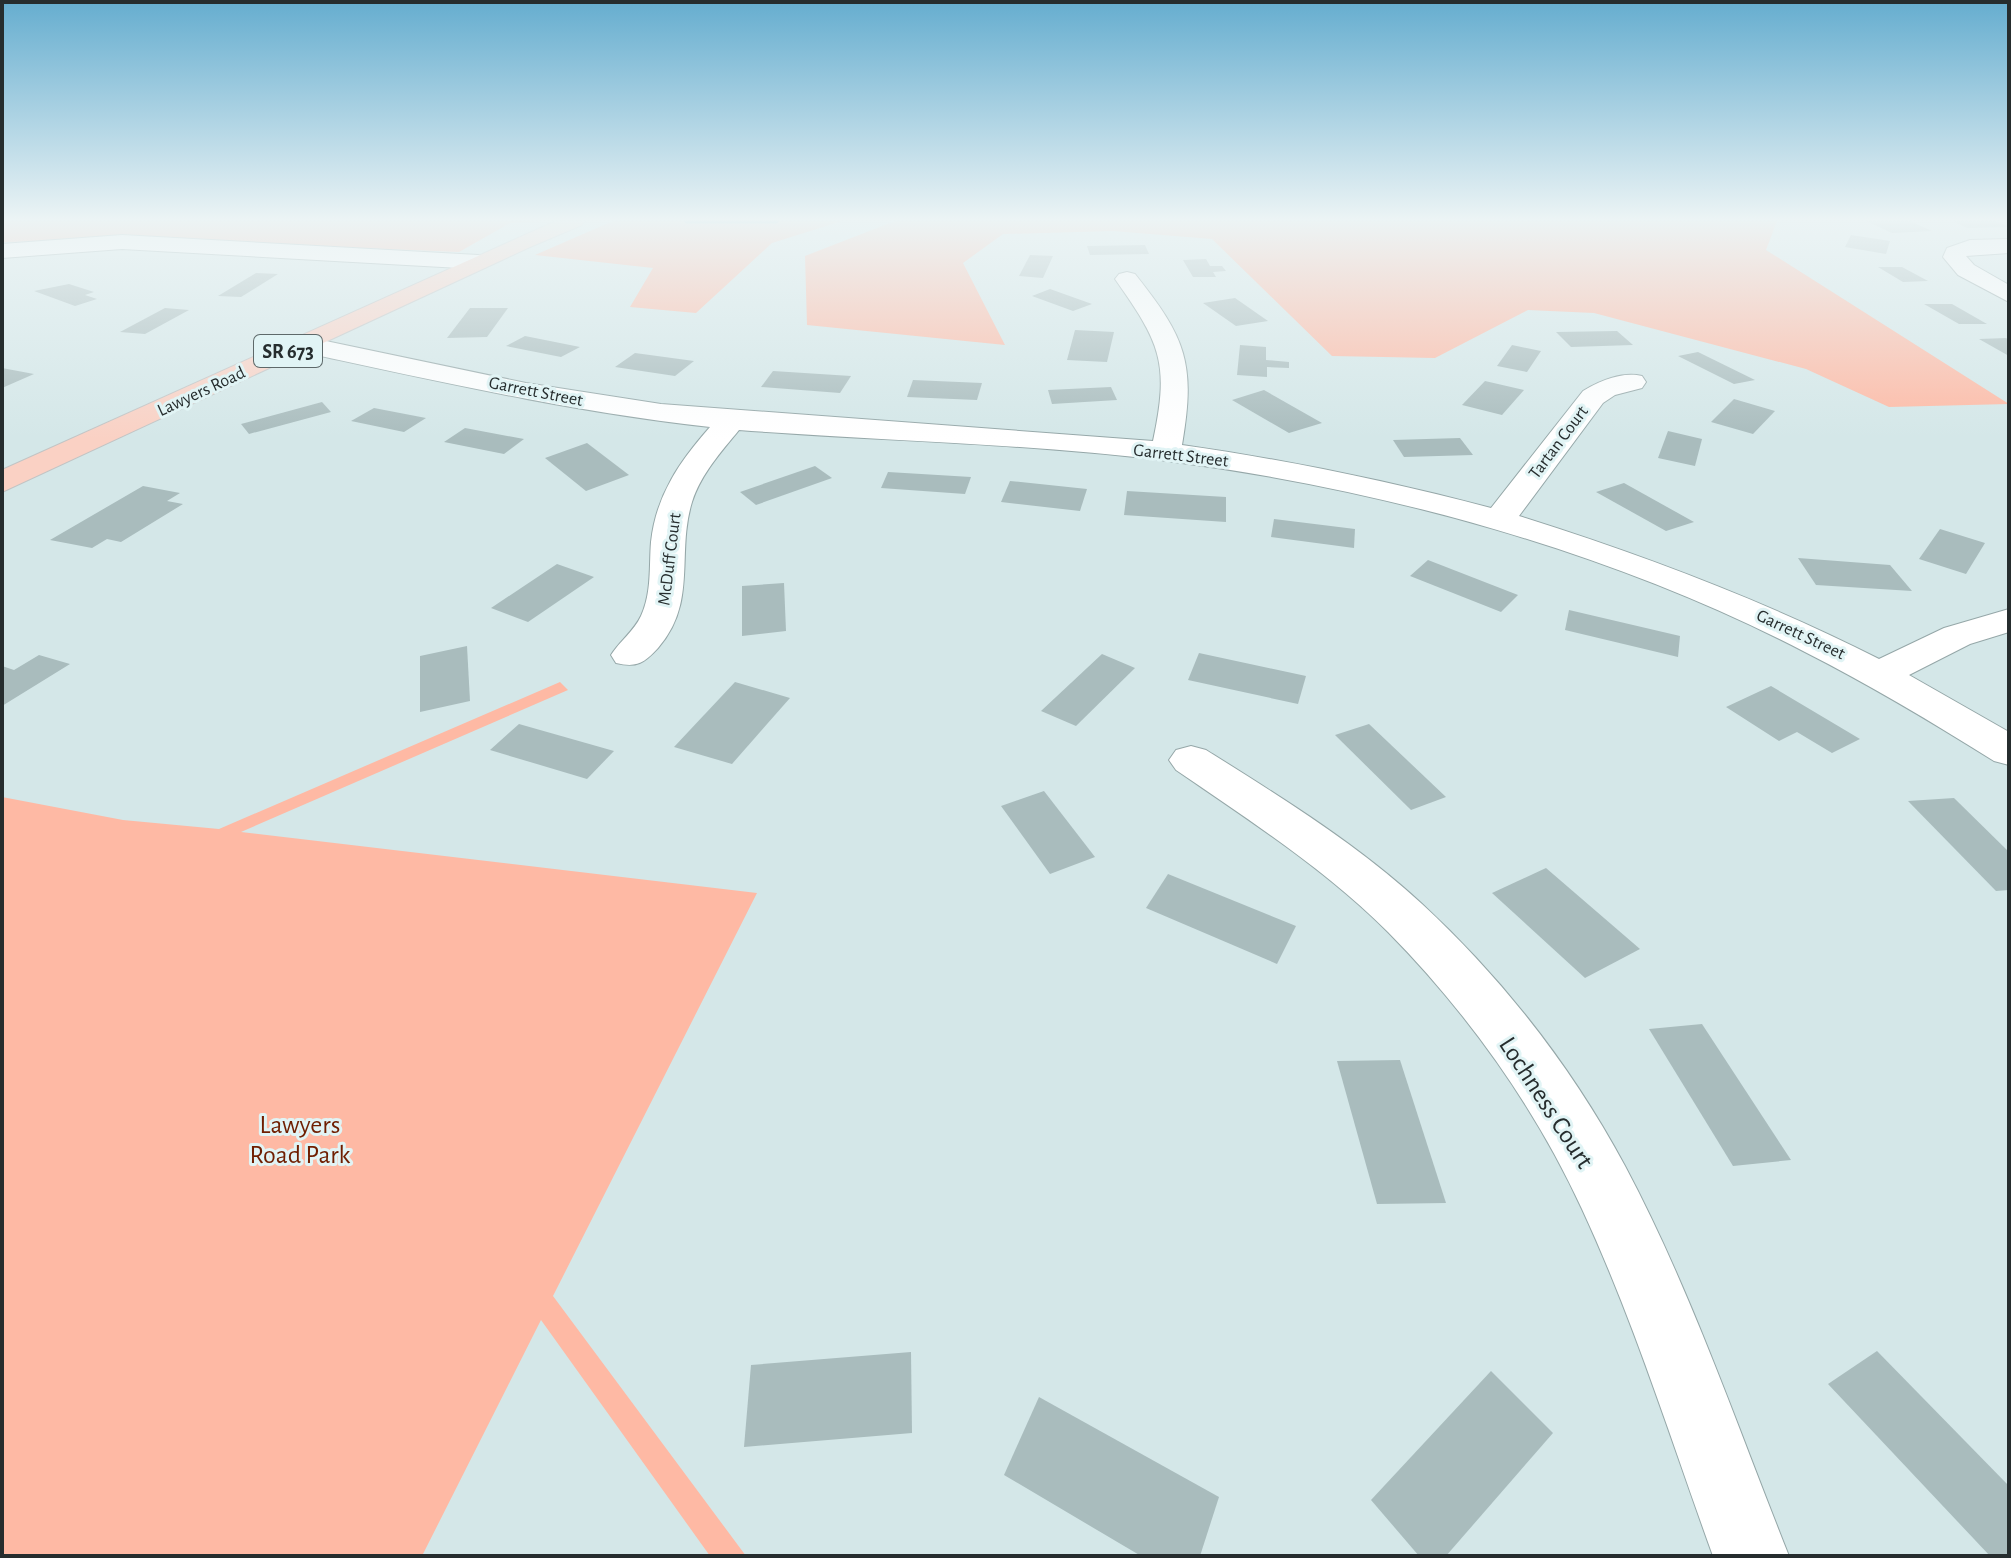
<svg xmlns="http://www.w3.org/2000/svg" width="2011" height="1558" font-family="'Alegreya Sans',sans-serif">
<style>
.green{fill:#feb9a4}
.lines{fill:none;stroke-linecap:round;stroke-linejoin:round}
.stream{stroke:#41a3a9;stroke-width:5}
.building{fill:#a9bcbd}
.minor-casing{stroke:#95a7a8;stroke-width:2}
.major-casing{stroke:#c2c4c4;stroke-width:2}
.minor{fill:#fff;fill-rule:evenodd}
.major{fill:#fad1c4;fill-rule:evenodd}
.labels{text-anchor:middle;stroke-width:6;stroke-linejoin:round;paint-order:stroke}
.far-street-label{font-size:18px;fill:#262d2e;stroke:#e1f4f5}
.shield{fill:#e1f4f5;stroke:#5e696a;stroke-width:2}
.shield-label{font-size:20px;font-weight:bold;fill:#262d2e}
.near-street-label{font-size:26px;fill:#262d2e;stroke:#e1f4f5}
.near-park-label{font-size:26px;fill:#6f1e00;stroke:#e1f4f5}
</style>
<rect width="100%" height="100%" fill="#d4e7e8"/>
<!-- green -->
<g class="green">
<path d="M2 221H545L510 223 459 252 147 239 2 242Z"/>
<path d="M613 221H842L772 243 696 313 630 307 653 268 535 255Z"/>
<path d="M895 221H1777L1766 250 2009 404 1889 407 1806 369 1594 313 1528 310 1435 358 1332 356 1212 239 1113 231 1003 234 963 263 1005 345 807 325 805 256Z"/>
<path d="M560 682 568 690 241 832 757 893 553 1296 746 1556H710L541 1320 422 1556H2V797L123 820 219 829Z"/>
</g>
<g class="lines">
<!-- stream -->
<path class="stream" d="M687 221H776"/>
</g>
<!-- building -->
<g class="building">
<path d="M1866 221H1910L1932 231 1892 233Z"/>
<path d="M1953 221H1997L2009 227 1967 228Z"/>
<path d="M1851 235 1890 241 1886 254 1845 247Z"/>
<path d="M1145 245 1149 254 1090 255 1087 246Z"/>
<path d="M1030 255 1053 256 1043 278 1019 276Z"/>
<path d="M1206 259 1210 266H1222L1226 271 1213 272 1216 277H1193L1183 260Z"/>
<path d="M1878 267H1902L1928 281 1903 282Z"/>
<path d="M256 273 278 274 241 297 218 296Z"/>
<path d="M69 284 94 292 85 295 97 299 75 306 34 291Z"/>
<path d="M1050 289 1092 304 1073 311 1032 296Z"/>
<path d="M1235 298 1268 321 1236 326 1203 303Z"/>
<path d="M1924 304H1952L1987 324H1959Z"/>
<path d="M165 308 189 310 145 334 120 332Z"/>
<path d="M470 308H508L487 337 447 338Z"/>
<path d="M1075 330 1114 332 1107 362 1067 360Z"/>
<path d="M1617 331 1633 345 1571 347 1556 332Z"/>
<path d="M525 336 580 347 561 357 506 346Z"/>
<path d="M2006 338 2009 340V356L1979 339Z"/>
<path d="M1240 345 1266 347V360L1289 362V368L1267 367V377L1237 375Z"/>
<path d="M1512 345 1541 351 1527 372 1497 366Z"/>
<path d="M1698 352 1755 380 1734 384 1678 356Z"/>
<path d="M635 353 694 361 675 376 615 367Z"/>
<path d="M2 368 34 374 2 388Z"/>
<path d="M773 371 851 376 840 393 761 387Z"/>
<path d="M913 380 982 383 977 400 907 397Z"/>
<path d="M1485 381 1524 390 1502 415 1462 405Z"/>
<path d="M1111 387 1117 400 1052 404 1048 390Z"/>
<path d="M1264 390 1322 423 1289 433 1232 400Z"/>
<path d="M1734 399 1775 411 1753 434 1711 422Z"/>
<path d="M322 402 331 412 249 434 241 424Z"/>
<path d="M374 408 426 418 404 432 351 421Z"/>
<path d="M465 428 524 439 504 454 444 442Z"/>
<path d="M1668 431 1702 439 1695 466 1658 458Z"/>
<path d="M1460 438 1473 455 1404 457 1393 440Z"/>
<path d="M587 443 629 475 586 491 545 458Z"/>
<path d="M815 466 832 478 756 505 740 492Z"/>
<path d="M888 472 971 477 965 494 881 488Z"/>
<path d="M1010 481 1087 489 1080 511 1001 502Z"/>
<path d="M1624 483 1694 522 1666 531 1596 492Z"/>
<path d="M143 486 180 493 167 501 183 504 121 542 107 539 92 548 50 540Z"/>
<path d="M1127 491 1226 497V522L1124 515Z"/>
<path d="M1274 519 1355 529 1354 548 1271 537Z"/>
<path d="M1940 529 1985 543 1966 574 1919 559Z"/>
<path d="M1798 558 1890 565 1912 591 1816 585Z"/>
<path d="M1428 560 1518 595 1501 612 1410 576Z"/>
<path d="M557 564 594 577 528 622 491 608Z"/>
<path d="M784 583 786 631 742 636V586Z"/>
<path d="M1569 610 1680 636 1678 657 1565 630Z"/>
<path d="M467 646 470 701 420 712V656Z"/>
<path d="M1199 653 1306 676 1298 704 1188 680Z"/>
<path d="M1102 654 1135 668 1076 726 1041 711Z"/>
<path d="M39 655 70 664 2 706V666L14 670Z"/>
<path d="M735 682 790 698 732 764 674 747Z"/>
<path d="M1771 686 1860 739 1832 753 1797 732 1779 741 1726 707Z"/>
<path d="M519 724 614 751 587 779 490 750Z"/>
<path d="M1369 724 1446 797 1411 810 1335 735Z"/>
<path d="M1044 791 1095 857 1050 874 1001 806Z"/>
<path d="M1954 798 2009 852V890L1996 891 1908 801Z"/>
<path d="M1546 868 1640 949 1585 978 1492 893Z"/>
<path d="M1168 874 1296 926 1277 964 1146 908Z"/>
<path d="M1702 1024 1791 1160 1733 1166 1649 1029Z"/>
<path d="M1400 1060 1446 1203 1377 1204 1337 1061Z"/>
<path d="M1877 1351 2009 1486V1556H1990L1828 1384Z"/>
<path d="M911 1352 912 1433 744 1447 751 1365Z"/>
<path d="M1491 1371 1553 1433 1446 1556H1419L1371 1500Z"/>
<path d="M1039 1397 1219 1497 1200 1556H1141L1004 1475Z"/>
</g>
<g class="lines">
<!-- minor casing -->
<g class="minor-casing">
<g id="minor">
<path d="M122 235 478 255 486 257 489 262 486 267 478 269 122 249 2 258V244Z"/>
<path d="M2009 239V253L1966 256 1974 265 2009 285V302L1958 275 1943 257 1947 248 1970 240Z"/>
<path d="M1127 272 1135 274C1186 338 1196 363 1182 445 1287 460 1389 481 1491 508L1583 391C1599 381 1623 371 1642 376L1646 382 1642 388 1615 395 1603 403 1519 516C1643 555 1763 600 1879 659L1944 628 2009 609V632L1970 644 1909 675 2009 732V765L1994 761C1932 722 1870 685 1805 652 1610 551 1384 489 1168 461 1026 443 881 441 739 430 721 452 701 474 692 502 676 554 698 602 658 648 644 663 637 668 616 663L611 655C620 641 634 631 641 616 652 592 649 566 651 542 656 495 680 461 710 427 572 412 437 381 302 352L293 350 289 344 293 338 302 336 526 383 661 404 1153 441C1170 362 1160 343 1115 279L1119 274Z"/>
<path d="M1191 746 1206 750C1281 797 1357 844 1422 904 1503 979 1573 1069 1625 1166 1691 1290 1737 1426 1789 1556H1713C1671 1440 1634 1321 1582 1209 1535 1107 1467 1012 1388 932 1325 869 1249 820 1176 770L1169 760 1176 750Z"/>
</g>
</g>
<!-- major casing -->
<g class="major-casing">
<path id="major" d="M556 221H585L582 225 530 247 2 492V470Z"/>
</g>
<!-- minor -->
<use href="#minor" class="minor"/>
<!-- major -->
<use href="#major" class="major"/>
</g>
<!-- sky -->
<linearGradient id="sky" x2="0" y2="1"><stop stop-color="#65adcf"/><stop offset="0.5" stop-color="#ecf4f5"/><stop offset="1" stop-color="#ecf4f5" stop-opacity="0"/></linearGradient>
<rect width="2011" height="439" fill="url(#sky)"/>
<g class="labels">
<!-- far-street labels -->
<g class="far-street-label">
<text transform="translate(201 391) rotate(-25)" y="6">Lawyers Road</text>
<text transform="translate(536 391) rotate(11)" y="6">Garrett Street</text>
<text transform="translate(1558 442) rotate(-53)" y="6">Tartan Court</text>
<text transform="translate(1181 455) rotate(7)" y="6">Garrett Street</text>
<text transform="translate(669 559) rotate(-83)" y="6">McDuff Court</text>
<text transform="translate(1801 634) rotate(25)" y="6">Garrett Street</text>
</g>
<!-- shield labels -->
<rect class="shield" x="254" y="335" width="68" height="32" rx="6"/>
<g class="shield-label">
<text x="288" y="358">SR 673</text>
</g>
<!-- near-street labels -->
<g class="near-street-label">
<text transform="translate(1547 1102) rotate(57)" y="9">Lochness Court</text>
</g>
<!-- near-park labels -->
<g class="near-park-label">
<text x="300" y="1133">Lawyers<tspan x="300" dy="30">Road Park</tspan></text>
</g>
</g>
<!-- border -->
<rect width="2011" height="1558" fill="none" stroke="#262d2e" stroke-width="8"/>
</svg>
